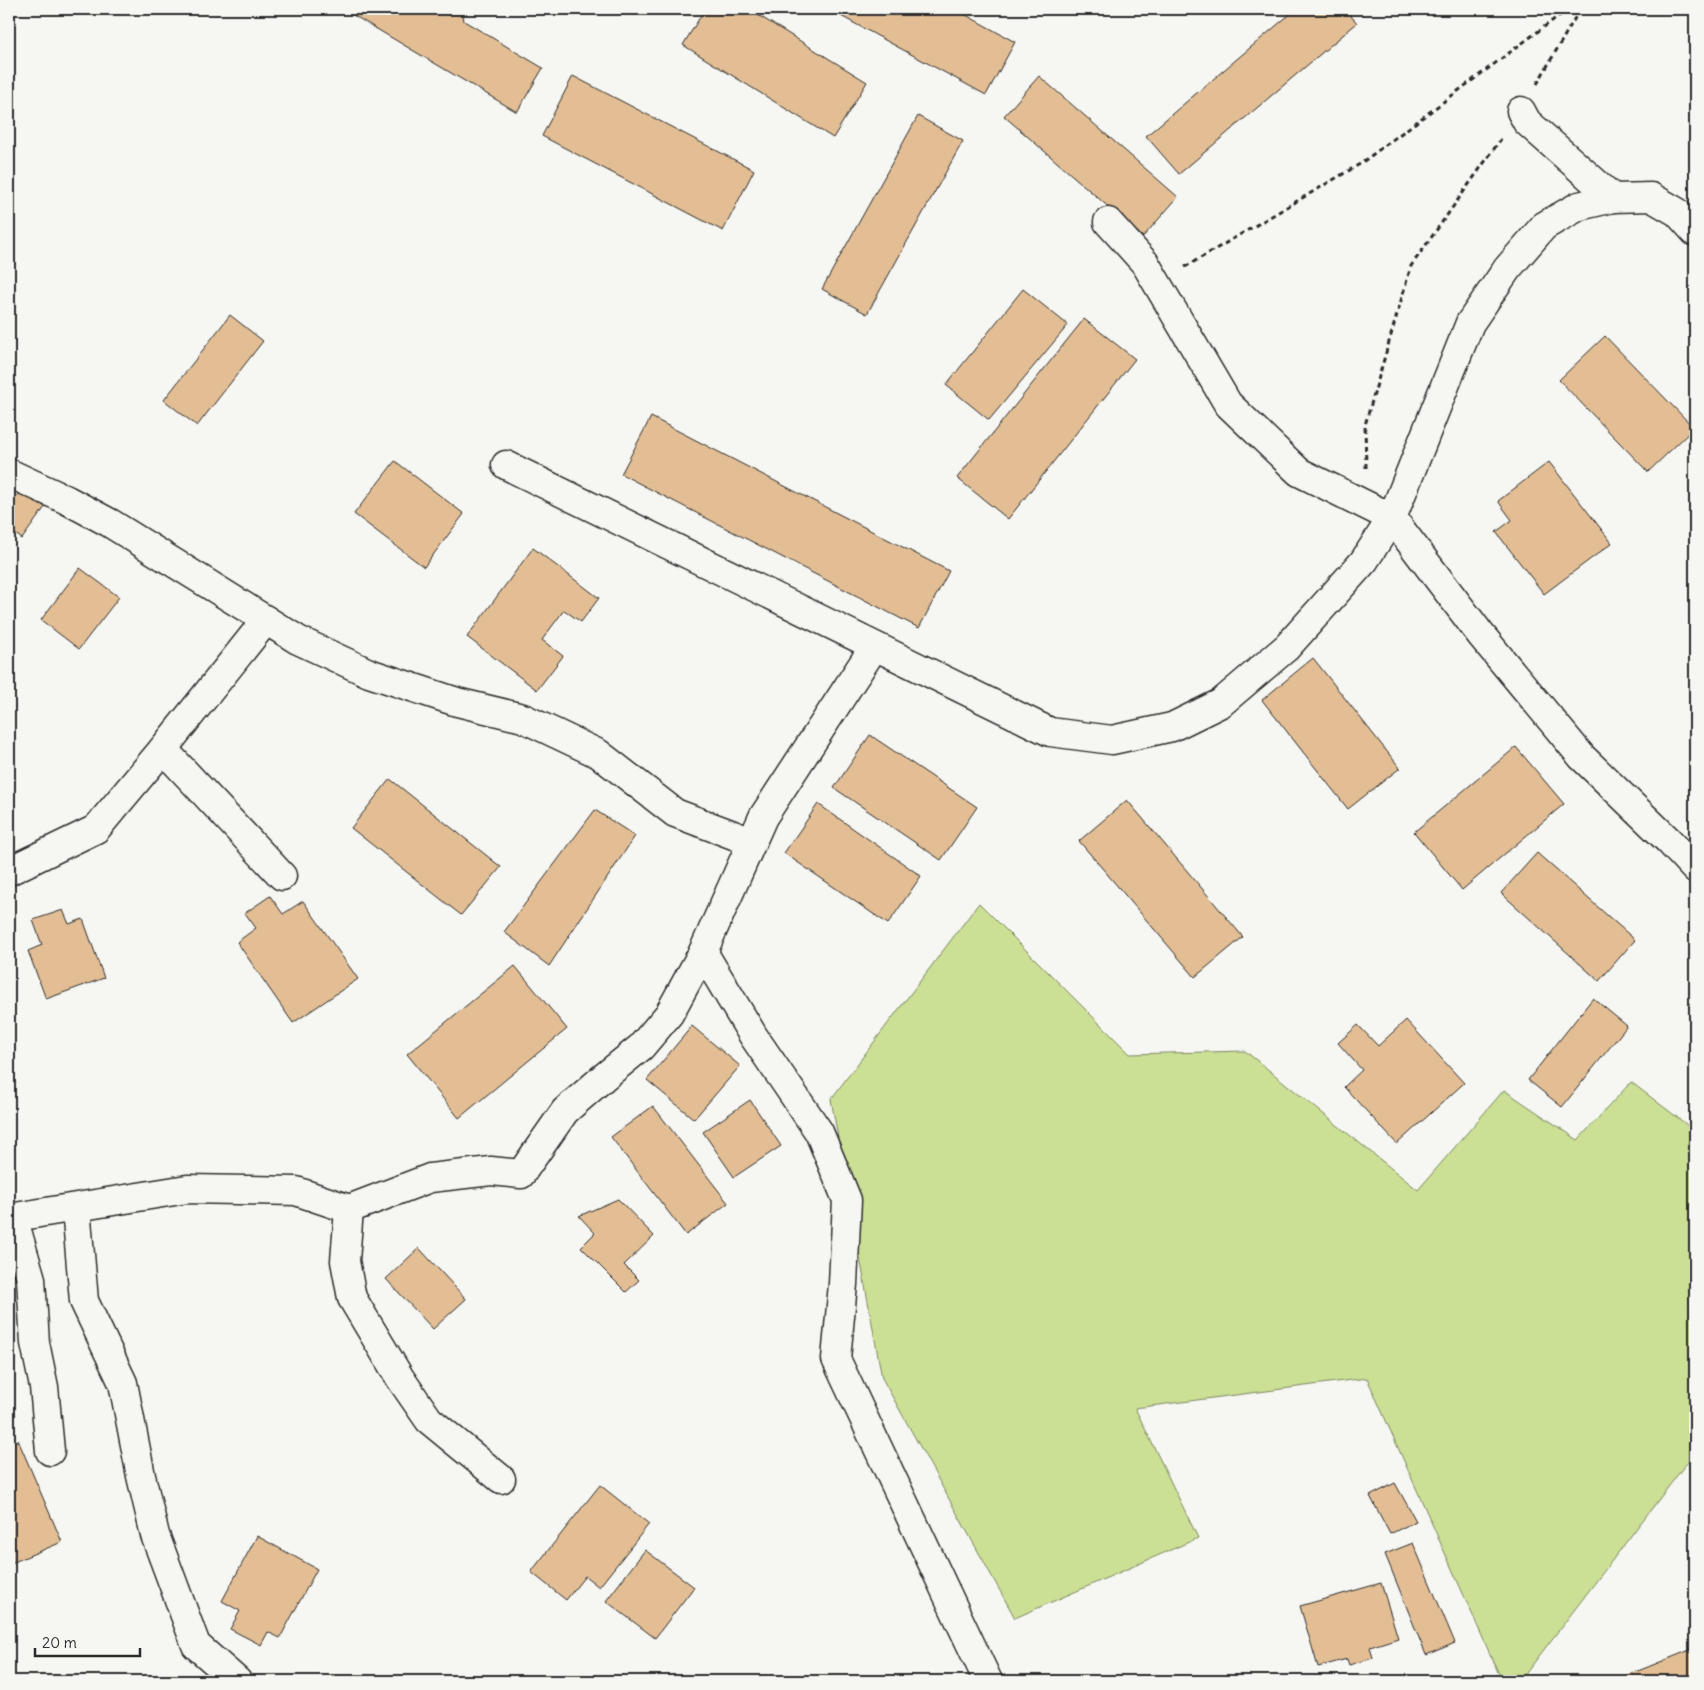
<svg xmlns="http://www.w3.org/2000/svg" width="1704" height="1690" font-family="Delius,sans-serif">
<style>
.green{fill:#cbe095;stroke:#7b8660}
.building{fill:#e3be94;stroke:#2b2b2b}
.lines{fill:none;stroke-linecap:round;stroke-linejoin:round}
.minor-casing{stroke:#2b2b2b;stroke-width:31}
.path{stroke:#2b2b2b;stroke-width:3;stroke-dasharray:5 4;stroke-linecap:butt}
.minor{stroke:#f6f6f2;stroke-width:28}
</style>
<rect width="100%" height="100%" fill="#f6f6f2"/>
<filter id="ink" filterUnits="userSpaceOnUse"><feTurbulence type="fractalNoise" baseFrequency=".02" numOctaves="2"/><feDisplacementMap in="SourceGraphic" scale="10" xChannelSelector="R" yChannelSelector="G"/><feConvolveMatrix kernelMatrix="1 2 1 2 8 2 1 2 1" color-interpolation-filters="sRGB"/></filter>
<g filter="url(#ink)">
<!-- green -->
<path class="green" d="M979 903 1130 1054 1245 1051 1418 1190 1504 1090 1578 1140 1631 1082 1695 1131V1452L1520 1681H1502L1367 1378 1135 1408 1198 1538 1015 1618 882 1378 831 1099Z"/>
<!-- building -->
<g class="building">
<path d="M343 9H462L464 21 543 68 517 112Z"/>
<path d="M705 9H748L867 82 833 138 683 45Z"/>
<path d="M828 9H955L1015 42 986 95Z"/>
<path d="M1296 9H1345L1357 23 1179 174 1146 136Z"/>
<path d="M573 76 754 170 723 231 542 136Z"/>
<path d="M1039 76 1178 197 1143 237 1004 116Z"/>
<path d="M918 116 963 141 867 314 822 289Z"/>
<path d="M1023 289 1068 325 989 420 946 385Z"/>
<path d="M230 315 263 341 197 426 164 400Z"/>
<path d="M1084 319 1135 359 1008 519 957 478Z"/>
<path d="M1605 336 1694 428 1648 472 1559 380Z"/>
<path d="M651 417 949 571 919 628 621 474Z"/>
<path d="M395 461 464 514 424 567 354 514Z"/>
<path d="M1549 462 1612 543 1544 594 1496 532 1512 520 1498 501Z"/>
<path d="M21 490 45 507 22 539 9 529V506Z"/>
<path d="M533 548 599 598 581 622 564 610 542 640 563 656 537 690 467 637Z"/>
<path d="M80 568 119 597 79 649 41 620Z"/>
<path d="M1313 658 1400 768 1348 809 1262 700Z"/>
<path d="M870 735 977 807 941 860 834 788Z"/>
<path d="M1516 747 1564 804 1462 890 1414 832Z"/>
<path d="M390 779 501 867 461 915 351 828Z"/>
<path d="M1127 800 1243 937 1195 977 1079 841Z"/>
<path d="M818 804 921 876 888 924 784 853Z"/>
<path d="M595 810 635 836 549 966 504 932Z"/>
<path d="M1537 853 1635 940 1599 981 1501 893Z"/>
<path d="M270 896 283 914 303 901 358 979 293 1023 237 942 256 928 245 913Z"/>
<path d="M63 910 69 924 83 919 104 978 46 999 28 951 42 945 33 920Z"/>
<path d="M515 966 567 1029 459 1118 407 1054Z"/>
<path d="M1593 998 1627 1026 1562 1107 1528 1080Z"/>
<path d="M1406 1020 1464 1083 1397 1144 1344 1087 1362 1070 1338 1043 1358 1025 1378 1046Z"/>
<path d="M692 1026 740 1066 694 1119 647 1080Z"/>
<path d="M750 1100 781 1146 734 1177 703 1132Z"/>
<path d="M653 1106 728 1203 686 1235 611 1137Z"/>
<path d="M618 1199 654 1236 624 1265 639 1280 626 1292 581 1247 595 1233 579 1216Z"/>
<path d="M419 1248 466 1299 433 1329 386 1279Z"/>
<path d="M18 1440 62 1542 9 1564V1444Z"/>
<path d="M1395 1483 1416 1521 1390 1534 1370 1496Z"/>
<path d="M600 1485 649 1524 599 1587 585 1576 566 1600 531 1572Z"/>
<path d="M257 1536 317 1569 280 1638 268 1632 261 1645 230 1629 240 1611 222 1601Z"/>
<path d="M1413 1543 1455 1643 1426 1655 1385 1554Z"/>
<path d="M645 1550 694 1587 655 1638 606 1601Z"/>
<path d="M1381 1583 1398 1638 1370 1647 1373 1658 1349 1665 1347 1659 1318 1667 1300 1606Z"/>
<path d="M1695 1648V1681H1625L1623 1677Z"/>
</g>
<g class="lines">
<!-- minor casing -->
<g class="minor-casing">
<g id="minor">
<path d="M1521 111 1527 122 1613 198"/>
<path d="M1108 222 1145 263 1228 404 1299 472 1392 518 1470 323 1507 269 1544 226 1579 206 1613 198 1651 197 1677 212 1695 232"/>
<path d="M506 465 1050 732 1112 740 1172 727 1221 703 1287 647 1364 561 1392 518 1481 635 1582 757 1669 841 1695 869"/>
<path d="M9 473 67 500 110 523 298 640 369 673 457 702 523 718 599 754 675 813 752 842"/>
<path d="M163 749 282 876"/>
<path d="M9 871 96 829 163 749 266 620"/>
<path d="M703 952 754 1037 819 1132 847 1200 843 1284 836 1359 988 1681"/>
<path d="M76 1208 84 1301 123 1383 141 1476 155 1535 196 1645 237 1681"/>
<path d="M349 1209 345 1261 352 1298 400 1378 429 1420 501 1479"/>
<path d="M13 1217 31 1279 35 1343 44 1387 50 1451"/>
<path d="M9 1218 187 1189 296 1191 349 1209 430 1178 491 1171 521 1174 565 1111 604 1077 641 1047 669 1014 703 952 763 817 874 647"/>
</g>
</g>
<!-- path -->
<g class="path">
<path d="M1537 84 1580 9"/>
<path d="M1185 267 1360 164 1568 9"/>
<path d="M1366 468 1365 425 1411 266 1501 139"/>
</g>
<!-- minor -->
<use href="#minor" class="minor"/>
</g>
</g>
<!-- margin -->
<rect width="1704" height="1690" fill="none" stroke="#f6f6f2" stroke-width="30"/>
<rect x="15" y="15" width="1674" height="1660" fill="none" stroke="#2b2b2b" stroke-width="2" filter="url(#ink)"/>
<!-- scale -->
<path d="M35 1648v8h105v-8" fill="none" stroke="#2b2b2b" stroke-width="2.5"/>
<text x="42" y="1648" font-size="15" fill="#2b2b2b" stroke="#f6f6f2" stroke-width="4" paint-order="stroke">20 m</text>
</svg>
